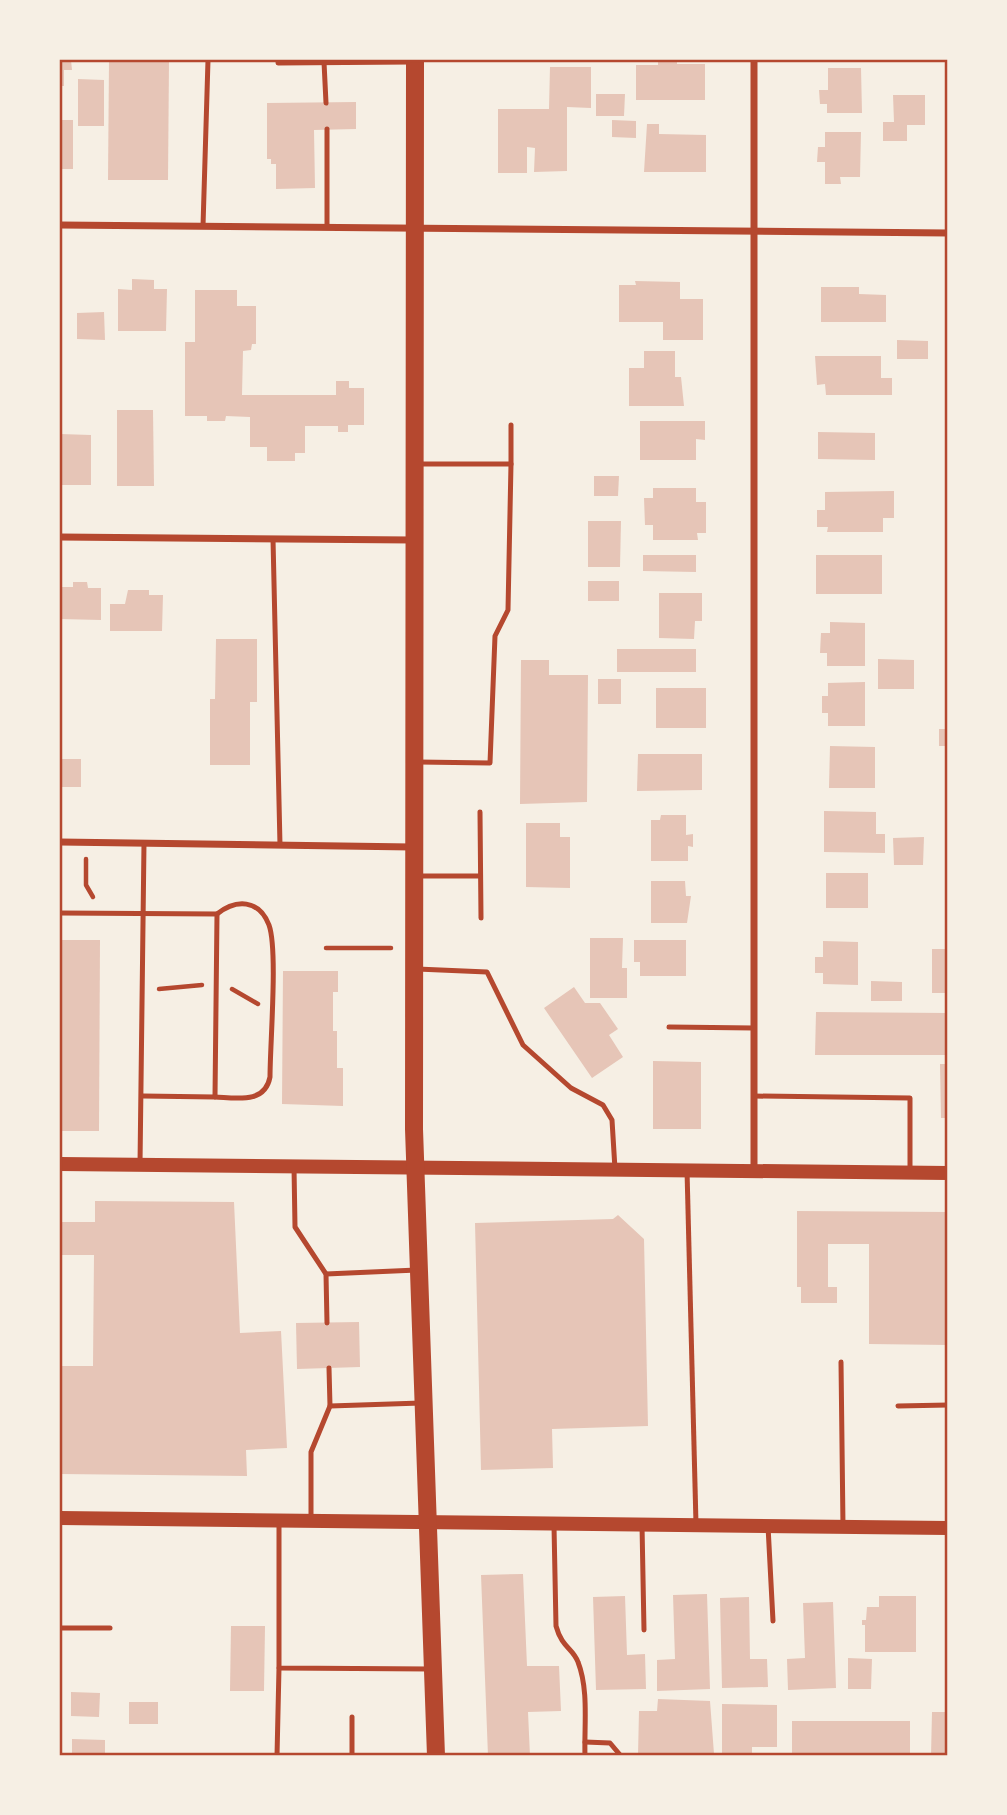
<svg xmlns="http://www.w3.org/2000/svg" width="1007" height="1815" font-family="'Asap Condensed',sans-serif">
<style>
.building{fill:#e6c5b7}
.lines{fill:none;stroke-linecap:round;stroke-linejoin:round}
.path{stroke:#b5482f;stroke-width:4.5}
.service{stroke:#b5482f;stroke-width:5}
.minor{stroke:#b5482f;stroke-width:7}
.secondary{stroke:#b5482f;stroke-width:14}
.primary{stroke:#b5482f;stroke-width:18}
.neatline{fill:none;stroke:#b5482f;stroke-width:2.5}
</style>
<rect width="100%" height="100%" fill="#f6efe4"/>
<!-- building -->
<g class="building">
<path d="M60 60H71L72 70H64V86H60Z"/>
<path d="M109 60H169L168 180H108Z"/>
<path d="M658 60H677V64H705V100H636V65H658Z"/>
<path d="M550 67H591V108L567 107V171L534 172 535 148 527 147V173H498V109H549Z"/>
<path d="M828 68H861L862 113H827V104H820L819 90H828Z"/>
<path d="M78 79 104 80V126H78Z"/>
<path d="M596 94H625L624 116H596Z"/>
<path d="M893 95H925V125H907V141H883V122H894Z"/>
<path d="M356 102V129L314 130 315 188 276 189V164H271V159H267V103Z"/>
<rect x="60" y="120" width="13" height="49"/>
<path d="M612 120 636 121V138L612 137Z"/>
<path d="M647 124H659V134L706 135V172H644Z"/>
<path d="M825 132H861L860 177H840L841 184H825V162H817L818 147H825Z"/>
<path d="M132 279 154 280V289H167L166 331H118V289L132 290Z"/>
<path d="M635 281 680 282V299H703V340H663V322H619V285H636Z"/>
<path d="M821 287H859V294L886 295V322H821Z"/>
<path d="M195 290H237V306H256V344H252L251 350 243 351 242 395H336V381H349V388H364V425H348V432H338V426H305V453H295V461H267V447H250V417L226 416 225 421H207V416H185V342H195Z"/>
<path d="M104 312 105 340 77 339V313Z"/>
<path d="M897 340 928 341V359H897Z"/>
<path d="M644 351H675V377H681L684 406H629V368H644Z"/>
<path d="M815 356H881V378H892V395H826L825 384 817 385Z"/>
<path d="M117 410H153L154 486H117Z"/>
<path d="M640 421H705V440L696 439V460H640Z"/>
<path d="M818 432 875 433V460L818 459Z"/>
<path d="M60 434 91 435V485H62Z"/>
<path d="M594 476H619L618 496H594Z"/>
<path d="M653 488H696V502H706V533H697L698 540H653V525H645L644 498H653Z"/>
<path d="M894 491V518H883V532H827L828 527H817V510H825V492Z"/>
<path d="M588 521H621L620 567H588Z"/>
<path d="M643 555H696V572L643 571Z"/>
<rect x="816" y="555" width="66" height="39"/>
<rect x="588" y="581" width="31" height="20"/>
<path d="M73 582H87L88 588H101V620L60 619V587H73Z"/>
<path d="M128 590H149V595H163L162 631H110V604H125Z"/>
<path d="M659 593H702V621H695L694 639 659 638Z"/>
<path d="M830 622 865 623V666H827V653H820L821 633H830Z"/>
<path d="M216 639H257V702H250V765H210V699H215Z"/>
<rect x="617" y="649" width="79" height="23"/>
<path d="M878 659 914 660V689H878Z"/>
<path d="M521 660H549V675H588L587 802 520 804Z"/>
<rect x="598" y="679" width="23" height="25"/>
<path d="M865 682V726H828V713H822V696H828V683Z"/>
<rect x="656" y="688" width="50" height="40"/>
<rect x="939" y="729" width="9" height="17"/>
<path d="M830 746 875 747V788H829Z"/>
<path d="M638 754H702V790L637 791Z"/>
<rect x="62" y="759" width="19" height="28"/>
<path d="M824 811 876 812V834H885V853L824 852Z"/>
<path d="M661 815H686V835L693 834V847L688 846V861H651V820H660Z"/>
<path d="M526 823H560V837H570V888L526 887Z"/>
<path d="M924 837 923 865H894L893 838Z"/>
<rect x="826" y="873" width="42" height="35"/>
<path d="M651 881H685L686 896H691L687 923H651Z"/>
<path d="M590 938H623L622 968H627V998H590Z"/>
<path d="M60 940H100L99 1131H60Z"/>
<path d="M634 940H686V976H640V962H634Z"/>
<path d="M823 941 858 942V985L823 984V973H815V957H823Z"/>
<rect x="932" y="949" width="16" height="44"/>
<path d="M283 971H338V992H333V1031H337V1068H343V1106L282 1104Z"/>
<path d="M871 981 902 982V1001H871Z"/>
<path d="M574 987 585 1003H600L618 1029 609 1035 623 1057 592 1078 544 1008Z"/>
<path d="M816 1012 948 1013V1055H815Z"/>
<path d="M653 1061 701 1062V1129H653Z"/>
<path d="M940 1064H948V1118H941Z"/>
<path d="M95 1201 234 1202 240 1333 281 1331 287 1448 246 1450 247 1476 60 1474V1366H93L94 1255H60V1222H95Z"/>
<path d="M797 1211 948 1212V1345L869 1344V1244H828V1287H837V1303H801V1287H797Z"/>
<path d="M618 1215 644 1239 648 1426 552 1429 553 1468 481 1470 475 1223 613 1219Z"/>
<path d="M359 1322 360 1367 297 1369 296 1323Z"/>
<path d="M523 1574 527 1666H559L561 1711 528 1712 530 1756H488L481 1575Z"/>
<path d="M707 1594 710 1689 657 1691V1660L675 1659 673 1595Z"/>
<path d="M625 1596 627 1655 645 1654 646 1689 596 1690 593 1597Z"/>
<path d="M879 1596H916V1652H865V1625H862V1620H866L867 1607H879Z"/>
<path d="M749 1597 750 1659H767L768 1687 722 1688 720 1598Z"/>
<path d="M833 1602 836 1688 788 1690 787 1659 805 1658 803 1603Z"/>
<path d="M231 1626H265L264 1691H230Z"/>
<path d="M848 1658 872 1659 871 1689H848Z"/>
<path d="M71 1692 100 1693 99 1717 71 1716Z"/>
<path d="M658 1699 710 1701 714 1754 638 1755 639 1711H657Z"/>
<rect x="129" y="1702" width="29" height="22"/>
<path d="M722 1704 777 1705V1747H752V1756H722Z"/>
<path d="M932 1712H948V1756H931Z"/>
<rect x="792" y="1721" width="118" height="35"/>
<path d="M72 1739 105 1740V1756H60V1753H72Z"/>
</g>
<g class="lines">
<!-- path -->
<g class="path">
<path d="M86 859V885L93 897"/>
<path d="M326 948H391"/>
<path d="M159 989 202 985"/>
<path d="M232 989 258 1004"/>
</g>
<!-- service -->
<g class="service">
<path d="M324 62 326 103"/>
<path d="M278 63 412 62"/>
<path d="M327 129V227"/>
<path d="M203 226 208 60"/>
<path d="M511 425V464"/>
<path d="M417 464H511L508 610 495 636 490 763 418 762"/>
<path d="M273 539 280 845"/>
<path d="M480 812 481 918"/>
<path d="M417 876H480"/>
<path d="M60 913 217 914 215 1097 143 1096"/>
<path d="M417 969 487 972 523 1045 571 1088 603 1105 612 1120 615 1169"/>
<path d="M669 1027 754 1028"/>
<path d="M754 1096 910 1098V1173"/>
<path d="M215 1097C237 1098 265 1104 270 1077 270 1044 278 950 269 925 259 899 236 899 217 914"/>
<path d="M140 1165 144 843"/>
<path d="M294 1167 295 1227 326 1274 327 1323"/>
<path d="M687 1170 696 1524"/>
<path d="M326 1274 417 1270"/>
<path d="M841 1362 843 1526"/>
<path d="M330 1406 421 1403"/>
<path d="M898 1406 948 1405"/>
<path d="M311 1518V1452L330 1406 329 1368"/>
<path d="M279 1521V1668L430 1669"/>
<path d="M642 1525 644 1630"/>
<path d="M554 1526 556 1626C562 1648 573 1648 578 1662 589 1690 584 1726 585 1756"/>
<path d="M768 1526 773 1621"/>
<path d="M60 1628H110"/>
<path d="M352 1717V1756"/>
<path d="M585 1742 610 1743 621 1756"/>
<path d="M277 1756 279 1668"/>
</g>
<!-- minor -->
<g class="minor">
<path d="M754 60V1171"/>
<path d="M60 225 948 233"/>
<path d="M60 537 412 540"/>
<path d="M60 842 412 847"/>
</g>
<!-- secondary -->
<g class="secondary">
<path d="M60 1164 948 1173"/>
<path d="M60 1518 948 1528"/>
</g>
<!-- primary -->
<path class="primary" d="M415 60 414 1129 436 1756"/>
</g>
<!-- border -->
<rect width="1007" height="1815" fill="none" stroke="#f6efe4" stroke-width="122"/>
<rect x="61" y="61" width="885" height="1693" class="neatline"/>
</svg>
